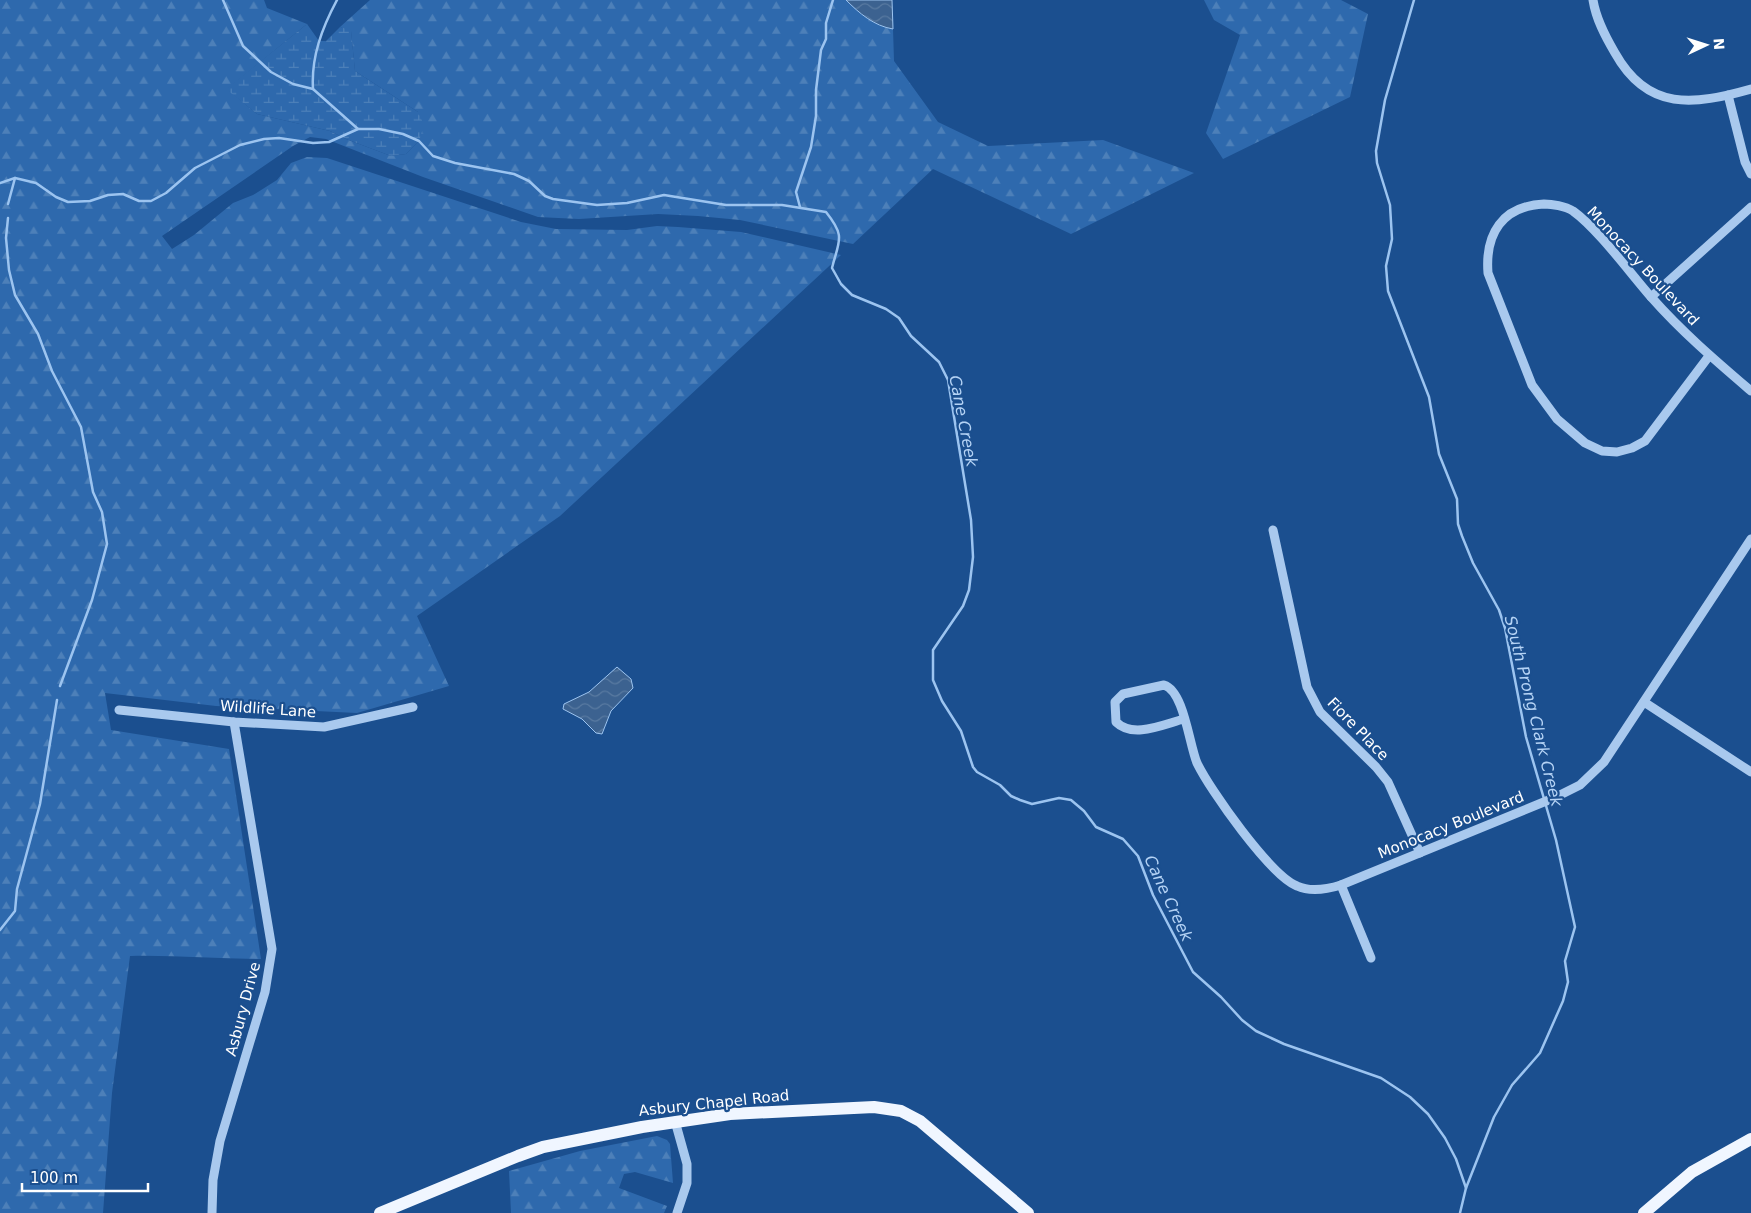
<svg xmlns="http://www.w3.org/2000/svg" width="1751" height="1213" font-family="'DejaVu Sans',sans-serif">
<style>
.forest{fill:url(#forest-firs)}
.wetland{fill:url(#wetland-marsh)}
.water{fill:url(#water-waves);stroke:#9cc4f0}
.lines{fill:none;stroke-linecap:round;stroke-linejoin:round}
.stream{stroke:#9cc4f0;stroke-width:2.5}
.minor{stroke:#a9c9ee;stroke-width:9}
.major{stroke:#f0f6ff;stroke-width:12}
.labels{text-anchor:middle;stroke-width:4.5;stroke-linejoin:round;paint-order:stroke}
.street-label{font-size:15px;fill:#fff;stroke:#1b4f8f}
.water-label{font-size:16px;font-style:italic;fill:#b5d3f5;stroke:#1b4f8f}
</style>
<defs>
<pattern id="forest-firs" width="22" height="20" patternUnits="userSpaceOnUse" patternTransform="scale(1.25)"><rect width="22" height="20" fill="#2e69ad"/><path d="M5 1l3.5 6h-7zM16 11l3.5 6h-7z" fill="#4d80b9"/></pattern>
<pattern id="wetland-marsh" width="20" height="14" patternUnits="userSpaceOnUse" patternTransform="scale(1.25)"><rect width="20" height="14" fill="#2e69ad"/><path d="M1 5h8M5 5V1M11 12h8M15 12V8" fill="none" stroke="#4d80b9"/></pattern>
<pattern id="water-waves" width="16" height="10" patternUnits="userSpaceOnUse" patternTransform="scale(1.25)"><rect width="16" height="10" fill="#3c6290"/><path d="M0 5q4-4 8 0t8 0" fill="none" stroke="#597aa1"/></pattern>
</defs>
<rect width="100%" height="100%" fill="#1b4f8f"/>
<!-- forest -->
<g class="forest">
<path d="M0 0H264L267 8 307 24 227 89 257 114 330 131 346 139 391 156 406 154 419 141 418 112 355 71 351 31 340 27 370 0H846C859 13 874 26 893 29L894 61 938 122 988 146 1103 140 1194 173 1071 234 933 169 853 244 740 220 698 216 658 214 579 219 538 217 423 177 326 139 310 137 293 146 162 236 172 249 194 235 233 203 253 195 277 180 291 163 307 157 327 158 521 222 556 229 627 230 657 226 678 227 741 232 841 255 560 516 417 616 449 686 357 713 216 706 105 693 111 730 229 749 261 959C217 959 174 955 130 956L112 1093 103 1213H0Z"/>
<path d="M1204 0H1341L1368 14 1350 97 1223 159 1206 133 1240 35 1214 20Z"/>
<path d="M657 1136 667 1140 670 1144 673 1183 635 1172 624 1174 619 1188 667 1206 664 1213H511L509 1171 580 1151Z"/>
</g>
<!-- wetland -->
<path class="wetland" d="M307 24 319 41H326L340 27 351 30 355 71 418 112 424 125 419 141 406 154 391 156 346 139 330 131 257 114 226 89Z"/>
<!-- water -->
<g class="water">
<path d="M846 0H892L893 29C874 26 859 13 846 0Z"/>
<path d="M617 667 631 679 633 688 611 711 602 734 596 733 582 719 563 709 564 704 589 692Z"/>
</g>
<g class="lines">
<!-- stream -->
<g class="stream">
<path d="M223 0 243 46 271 72 293 84 313 89 358 129"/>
<path d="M1414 0 1385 100 1376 151 1377 163 1390 205 1392 239 1386 266 1388 291 1429 397 1439 454 1457 499 1458 524 1462 536 1473 563 1499 610 1505 628 1526 737 1556 840 1575 927 1565 961 1568 982 1563 1001 1540 1053 1512 1085 1494 1117 1466 1188 1460 1213"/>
<path d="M313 89C311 57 322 28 337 0"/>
<path d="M0 183 15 178 36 183 56 197 68 202 90 201 108 195 123 194 139 201H151L166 193 195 168 240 145 264 139 279 138 313 143 329 142 358 129H379L403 134 419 141 433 156 455 163 514 174 529 181 545 196 553 199 597 205 627 203 664 195 726 205H782L826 212C846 237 839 240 832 268L841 284 852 295 886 309 899 318 911 336 939 362 948 380 971 520 973 557 969 590 963 606 933 650V680L942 701 961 731 973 767 977 772 1000 785 1011 796 1020 800 1032 804 1059 798 1071 800 1084 811 1096 827 1123 839 1138 856 1153 895 1193 972 1221 997 1242 1020 1256 1031 1284 1044 1381 1078 1410 1097 1428 1114 1445 1138 1456 1159 1466 1188"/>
<path d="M8 204 15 178"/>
<path d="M800 207 796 192 811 147 816 116V90L821 50 826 39V23L833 0"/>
<path d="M8 218 6 238 9 270 15 295 38 334 52 371 81 427 93 492 102 512 107 544 92 600 60 686"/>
<path d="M0 930 15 911 17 889 40 804 57 700"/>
</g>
<!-- minor -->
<g class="minor">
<path d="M1593 0C1596 19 1605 36 1615 53 1648 112 1694 105 1751 89"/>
<path d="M1728 95 1745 162 1751 174"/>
<path d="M1651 297 1751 207"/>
<path d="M1709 356 1645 441 1632 448 1617 452 1602 451 1585 443 1557 419 1532 385 1488 273C1485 234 1502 206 1544 204 1552 204 1565 206 1573 211 1598 229 1630 273 1652 298 1682 332 1716 361 1751 391"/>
<path d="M1273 530 1307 687 1320 712 1376 767 1388 782 1420 853"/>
<path d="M1644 702 1751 772"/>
<path d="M119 710 234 722 324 727 413 707"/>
<path d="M1184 719C1164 724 1133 739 1116 722L1115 702 1123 694 1164 685C1184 691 1189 744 1197 763 1210 790 1270 875 1297 886 1310 892 1328 889 1341 885L1556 797 1580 785 1604 762 1751 539"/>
<path d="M1341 885 1371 958"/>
<path d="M675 1121 687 1164V1183L677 1213"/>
<path d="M212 1213 213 1180 220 1141 265 992 272 949 234 722"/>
</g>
<!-- major -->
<g class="major">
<path d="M380 1213 518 1156 543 1147 642 1127 730 1114 874 1107 901 1111 920 1121 1028 1213"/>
<path d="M1644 1213 1692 1172 1751 1139"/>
</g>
</g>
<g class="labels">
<!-- street labels -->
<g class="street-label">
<text transform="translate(1643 266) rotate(47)" y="5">Monocacy Boulevard</text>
<text transform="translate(268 709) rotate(4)" y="5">Wildlife Lane</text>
<text transform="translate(1358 729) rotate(46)" y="5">Fiore Place</text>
<text transform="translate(1451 825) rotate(-22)" y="5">Monocacy Boulevard</text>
<text transform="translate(243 1009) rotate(-75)" y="5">Asbury Drive</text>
<text transform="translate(714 1103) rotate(-6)" y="5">Asbury Chapel Road</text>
</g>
<!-- water labels -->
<g class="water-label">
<text transform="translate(964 421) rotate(79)" y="6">Cane Creek</text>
<text transform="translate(1534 711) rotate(76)" y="6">South Prong Clark Creek</text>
<text transform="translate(1169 898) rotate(65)" y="6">Cane Creek</text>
</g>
</g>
<!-- north arrow -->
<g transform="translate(1706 45) rotate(86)" stroke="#1b4f8f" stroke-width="4" paint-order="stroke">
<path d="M0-4L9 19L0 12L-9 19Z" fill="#ffffff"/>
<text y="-8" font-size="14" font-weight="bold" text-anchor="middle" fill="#ffffff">N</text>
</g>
<!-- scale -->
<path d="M22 1183v8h126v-8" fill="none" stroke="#ffffff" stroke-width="2.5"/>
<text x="30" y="1183" font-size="15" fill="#ffffff" stroke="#1b4f8f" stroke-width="4" paint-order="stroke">100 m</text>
</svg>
